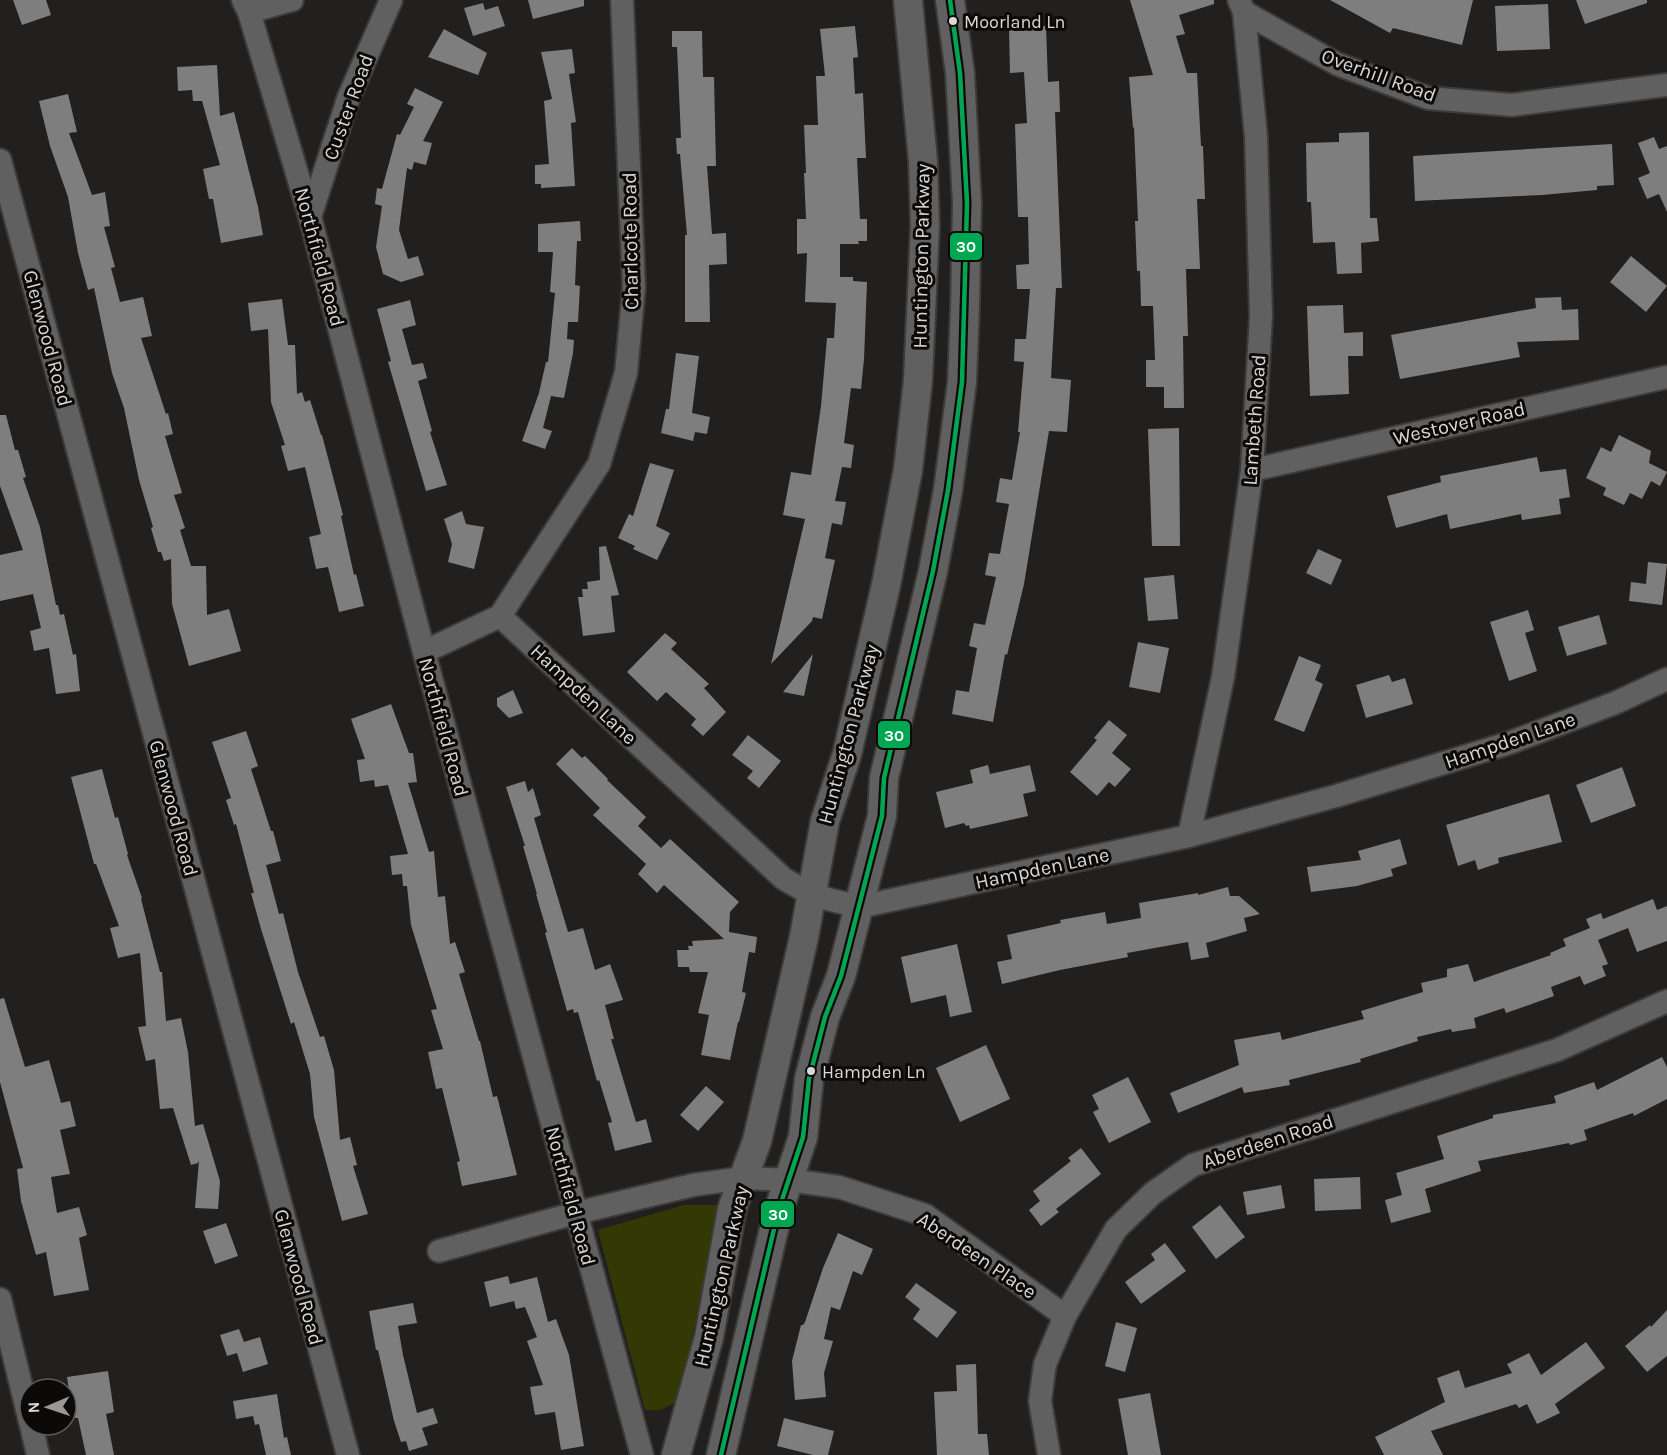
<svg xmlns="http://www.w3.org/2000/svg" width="1667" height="1455" font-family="Karla,sans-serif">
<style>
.green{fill:#333904}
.building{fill:#7e7e7f}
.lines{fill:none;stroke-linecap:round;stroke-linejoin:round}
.minor-casing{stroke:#3c3b3a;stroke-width:26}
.tertiary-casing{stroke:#3c3b3a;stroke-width:32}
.minor{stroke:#616060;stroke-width:22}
.tertiary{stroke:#616060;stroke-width:28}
.bus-1-casing{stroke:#0b0a09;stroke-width:9}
.bus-1{stroke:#00a651;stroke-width:4.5}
.bus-dot{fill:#d9d8d7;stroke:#0b0a09;stroke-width:2}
.labels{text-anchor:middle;stroke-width:6;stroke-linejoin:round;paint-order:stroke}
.bus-label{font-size:18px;fill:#d9d8d7;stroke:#0b0a09;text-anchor:start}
.street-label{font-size:20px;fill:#d9d8d7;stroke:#0b0a09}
.line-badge{stroke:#0b0a09;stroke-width:2}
.badge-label{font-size:16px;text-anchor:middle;font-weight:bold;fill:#fff}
</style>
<rect width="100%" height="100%" fill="#21201f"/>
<!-- green -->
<path class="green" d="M684 1205H719L679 1401 660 1410H645L598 1230Z"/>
<!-- building -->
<g class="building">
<path d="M13 0H46L51 15 22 25Z"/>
<path d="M528 0H584V6L533 19Z"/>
<path d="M1130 0H1214V4L1179 15 1185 34 1176 36 1187 73H1197L1201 146H1203L1205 199H1197L1200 269H1186L1188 336H1183L1184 408H1164V387H1146V360H1155L1153 306H1141L1140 271H1137L1135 221H1138L1134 127 1133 128 1129 77 1153 75Z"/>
<path d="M1330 0H1473L1462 45 1393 28 1390 33Z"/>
<path d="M1576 0H1647V3L1585 24Z"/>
<path d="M483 3 485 10 498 6 505 26 473 36 464 8Z"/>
<path d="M1548 4 1550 49 1497 51 1495 6Z"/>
<path d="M855 26 858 57 853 58 855 94 863 93 866 158H857L860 219H867V241H858L859 244H840V277H853V281L867 282 864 359 861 389 851 388 844 443 854 445 851 468 842 467 835 501 846 502 842 525 832 523 825 558 835 560 822 619 813 617 812 621 771 664 805 519 783 515 791 472 811 475 821 406 827 338H834L836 303 805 302 807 253 797 254V219H806L804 173H806L804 125H818L816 76H825L820 29Z"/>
<path d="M1046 26 1048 82 1059 81 1060 112H1055L1062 288H1056L1051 378 1071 380 1067 432 1049 431 1024 584 1007 655 1005 654 993 722 952 714 956 690 969 692 977 648 969 646 974 623 985 625 996 577 985 575 989 553 1000 554 1009 504 996 502 1000 478 1012 480 1020 432H1018L1024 362 1014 361 1015 339H1026L1030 289H1017L1016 265 1029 264 1028 217H1018L1015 124 1027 123 1024 72 1010 73 1009 28Z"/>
<path d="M444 29 487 53 478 75 428 57Z"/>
<path d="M672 31H702L703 77H714L716 166H707L712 234 726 233 727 264 709 265 710 322H685V235H687L680 154H677L676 138H681L677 47H672Z"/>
<path d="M572 49 575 73 569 74 576 122 571 123 575 186 541 188V184H535V165L549 164 544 101 552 99 541 52Z"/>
<path d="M217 65 220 116 234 112 258 207 263 235 221 243 213 199H209L203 169 220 165 202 101H193L192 90 178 91 177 67Z"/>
<path d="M415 88 443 102 423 141 432 143 426 165 414 162 412 170 407 168 399 230 408 259 418 256 424 275 401 282 383 274 376 247 382 206 375 204 377 188 382 189 397 134 400 135 414 107 407 104Z"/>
<path d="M68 94 77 132 69 133 92 195 105 192 110 226 104 227 115 267 111 268 120 302 143 297 152 336 141 338 166 414 168 413 173 434 165 436 182 493 174 495 185 528 180 530 191 566H206L207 615 229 609 241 651 189 666 172 604 171 559 164 561 161 552H158L151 528 153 527 139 480 124 408 112 373 94 288 88 290 78 253 68 197 50 146 39 101Z"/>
<path d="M1369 132 1370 218H1377L1379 241 1361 243 1362 273 1337 274 1335 242 1313 243 1311 202H1307L1306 143 1339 142V133Z"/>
<path d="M1654 137 1659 149 1667 146V212L1659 194 1647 199 1638 178 1650 173 1638 143Z"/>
<path d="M1612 144 1614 185 1597 186V190L1542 195 1415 201 1413 156Z"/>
<path d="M580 221 581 241H577L575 285 580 286 578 322H568L567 339 574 340 573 353 564 398 551 396 543 428 552 431 545 449 522 441 539 393 546 362H548L555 293 550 292 553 252H538V224Z"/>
<path d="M1631 256 1667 286 1646 312 1610 282Z"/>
<path d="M1561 297 1562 310 1578 309 1579 340 1517 342 1520 357 1400 379 1391 335 1536 308 1535 298Z"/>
<path d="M282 299 288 345H295L297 394 302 392 305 402 310 400 321 435H322L343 515 341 516 354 575 356 574 364 606 339 612 328 567 316 569 309 537 321 534 305 467 288 471 281 446 285 445 271 402 268 329 251 331 248 303Z"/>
<path d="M410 300 416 325 402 329 412 365 423 363 427 378 418 381 432 431 430 432 447 485 426 491 388 362 391 361 377 309Z"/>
<path d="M1343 305 1344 333 1363 332V356H1348L1349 394 1310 396 1307 306Z"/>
<path d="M676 353 699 356 692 413 710 417 707 434 695 432 693 441 661 433 666 409H669Z"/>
<path d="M0 415H6L15 450H18L26 477 23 478 40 527 56 605H58L60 615 64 614 73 655 76 654 80 691 56 694 49 648 34 651 30 631 41 628 33 594 0 601V555L23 550 0 486Z"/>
<path d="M1179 428 1180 546H1152L1148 429Z"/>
<path d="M1619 435 1651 451 1649 463 1667 472 1660 486 1651 481 1642 499 1630 493 1624 505 1603 495 1606 488 1586 478 1601 447 1611 452Z"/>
<path d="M1537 457 1540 472 1566 469 1570 497 1559 499 1561 514 1522 520 1521 514 1450 529 1447 514 1396 528 1387 496 1441 482 1440 476Z"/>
<path d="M650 463 674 470 656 526 670 533 657 560 633 549 635 546 618 538 629 514 633 516Z"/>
<path d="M462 511 466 524 484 527 474 569 448 562 452 544 444 519Z"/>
<path d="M606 546 619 595 611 596 615 632 583 636 578 597H583L582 589H588L587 582 600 580 599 547Z"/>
<path d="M1318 549 1342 560 1331 585 1306 573Z"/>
<path d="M1648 562 1667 564 1662 605 1629 601 1631 582 1646 584Z"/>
<path d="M1174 575 1178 619 1148 621 1144 578Z"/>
<path d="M1528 610 1534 630 1525 633 1537 671 1509 681 1490 622Z"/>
<path d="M1599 615 1607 644 1567 656 1558 627Z"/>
<path d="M665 633 677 643 671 649 709 684 704 688 726 712 703 736 691 725 696 719 666 692 657 701 627 672Z"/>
<path d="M1138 642 1169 648 1160 693 1129 687Z"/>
<path d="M813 654 804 696 783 692Z"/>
<path d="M1299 656 1321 665 1315 680 1323 684 1304 732 1274 720Z"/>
<path d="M1389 675 1392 682 1405 678 1413 704 1366 718 1356 685Z"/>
<path d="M513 690 523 713 509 718 497 706V698Z"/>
<path d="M391 704 409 753H413L417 782 408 783 429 852 434 851 438 897 445 896 450 944 455 942 465 972 459 974 479 1041H480L493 1097 497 1096 517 1175 462 1186 457 1162 460 1161 442 1088 436 1089 428 1052 443 1049 431 1010 437 1009 411 925 407 886H403L402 874 392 875 390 856 408 854 388 785 375 787 374 780 360 782 357 760 365 759 351 719Z"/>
<path d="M1109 720 1127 735 1112 753 1131 769 1115 787 1109 782 1097 796 1070 772 1097 740 1094 738Z"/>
<path d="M246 731 258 766 251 769 271 831H273L281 861 266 865 279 914 283 913 298 972 320 1037 324 1036 334 1070 340 1140 350 1137 357 1165 353 1166 368 1214 342 1221 314 1117 310 1074 294 1022 291 1024 261 929 251 893H254L236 824 234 825 226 800 231 798 212 742Z"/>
<path d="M748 735 781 761 759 788 747 778 753 771 732 755Z"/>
<path d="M572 748 582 758 585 756 608 779 607 780 646 817 638 826 661 848 670 839 739 902 730 912 729 932 757 937 755 953 749 952 742 992 746 993 739 1022H738L730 1060 701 1055 709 1015 698 1013 708 972H690L689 967H678L677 950H689L688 946H693L692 941 724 939 664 885 657 893 638 874 646 864 593 815 600 808 556 764Z"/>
<path d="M988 765 990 774 1030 765 1036 791 1023 794 1028 816 970 829 969 825 966 826 964 823 945 828 936 792 973 783 970 770Z"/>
<path d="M1622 767 1636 806 1591 823 1576 785Z"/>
<path d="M102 769 115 818 118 817 128 854 127 855 142 898 141 899 160 972H162L166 1021 181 1018 188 1052 195 1126 203 1124 220 1181 218 1209 195 1208 199 1160 198 1163 191 1165 173 1108 160 1109 155 1059 146 1061 138 1027 146 1026 140 953 118 958 110 928 119 926 96 864H94L71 777Z"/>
<path d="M525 781 528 792 533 788 541 815 534 818 568 932 583 928 595 970 610 964 623 1000 605 1005 614 1039H611L636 1122 646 1119 652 1142 615 1151 608 1123 612 1122 599 1080 597 1081 578 1012 574 1013 573 1009 567 1011 545 933 547 932 536 894H537L523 846H525L506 787Z"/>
<path d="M1549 794 1562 842 1498 858 1499 863 1478 870 1475 860 1458 866 1446 825Z"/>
<path d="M1400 839 1407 864 1391 869 1393 876 1357 886 1311 892 1307 867 1361 860 1358 851Z"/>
<path d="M1228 887 1230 896H1239L1260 914 1244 918 1247 931 1206 943 1209 957 1191 960 1188 942 1127 953 1128 957 1060 970 1002 984 997 962 1012 959 1007 935 1061 923 1060 920 1105 912 1107 924 1141 918 1139 903 1198 893V895Z"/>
<path d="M1653 899 1657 910 1667 906V941L1637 952 1628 928 1598 940 1608 964 1602 966 1606 976 1584 985 1580 976 1551 987 1554 996 1506 1013 1504 1008 1474 1018 1476 1028 1452 1032 1451 1029 1417 1037 1418 1041 1360 1059 1361 1062 1289 1080 1290 1085 1244 1093 1242 1087 1178 1113 1170 1093 1239 1065 1234 1040 1280 1032 1282 1040 1364 1019 1361 1011 1423 992 1421 983 1447 977V969L1468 964 1474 982 1551 955 1550 953 1566 946 1563 939 1590 928 1586 919 1601 913 1603 919Z"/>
<path d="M957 944 972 1012 950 1017 946 995 911 1003 901 957Z"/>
<path d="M4 998 25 1067 49 1060 61 1103 70 1101 76 1126 60 1130 70 1174 51 1177 57 1213 79 1207 87 1235 79 1238 89 1290 54 1296 46 1252 36 1255 21 1201 17 1169 23 1168 0 1082V999Z"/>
<path d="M986 1045 1010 1099 960 1122 936 1068Z"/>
<path d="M1662 1057 1667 1067V1099L1634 1116 1633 1113 1584 1130 1587 1140 1570 1145 1569 1143 1478 1161 1481 1171 1425 1189 1431 1212 1391 1223 1385 1200 1402 1195 1396 1173 1444 1159 1437 1136 1493 1118V1115L1556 1103 1554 1096 1594 1082 1597 1090Z"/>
<path d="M1128 1077 1151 1122 1109 1143 1093 1112 1099 1109 1092 1095Z"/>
<path d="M706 1086 724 1102 698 1131 680 1115Z"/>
<path d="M1081 1148 1101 1174 1056 1209 1059 1212 1041 1226 1029 1210 1040 1201 1033 1191 1071 1161 1068 1158Z"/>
<path d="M1360 1177 1361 1209 1315 1211 1314 1179Z"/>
<path d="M1281 1185 1285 1208 1247 1215 1243 1192Z"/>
<path d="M1220 1205 1245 1237 1216 1259 1192 1227Z"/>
<path d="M226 1223 238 1256 215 1264 203 1231Z"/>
<path d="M838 1233 873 1249 862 1275 853 1271 840 1310 831 1307 824 1339 833 1341 824 1373 826 1397 795 1400 792 1361 801 1325H803L805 1322 823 1268Z"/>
<path d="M1165 1243 1186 1271 1141 1304 1125 1282 1155 1260 1151 1254Z"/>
<path d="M508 1276 510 1284 537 1277 548 1322 556 1319 569 1355 584 1446 561 1450 555 1412 535 1415 530 1387 543 1385 527 1341 537 1337 525 1307 516 1309 514 1301 490 1307 484 1282Z"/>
<path d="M916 1283 957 1312 937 1338 913 1319 920 1309 905 1297Z"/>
<path d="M413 1303 417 1323 398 1326 403 1355 417 1413 433 1408 438 1423 422 1428 428 1445 409 1451 406 1441 401 1442 394 1421 378 1350H376L369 1311Z"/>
<path d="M1667 1310V1356L1647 1372 1625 1346 1650 1325 1651 1327Z"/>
<path d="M1116 1322 1137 1328 1125 1372 1105 1366Z"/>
<path d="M239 1329 244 1342 260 1337 268 1364 243 1372 237 1353 227 1356 220 1335Z"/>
<path d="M1586 1342 1605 1368 1555 1404 1560 1413 1537 1424 1527 1404 1519 1408 1516 1404 1431 1431 1443 1455H1384L1375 1437 1445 1402 1437 1378 1459 1370 1465 1388 1512 1373 1507 1364 1529 1353 1541 1375Z"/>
<path d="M976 1364 978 1434H987L989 1455H937L934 1392 957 1391 956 1365Z"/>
<path d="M108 1371 114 1412 106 1414 114 1455H86L78 1418H73L67 1377Z"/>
<path d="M1150 1393 1161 1455H1128L1118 1399Z"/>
<path d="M277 1394 284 1438 287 1437 291 1455H266L259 1424 255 1425 253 1416 236 1419 233 1401Z"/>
<path d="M784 1418 834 1431 828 1455H813L777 1446Z"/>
</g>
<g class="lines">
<!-- minor casing -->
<g class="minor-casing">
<g id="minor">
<path d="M243 0 249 12 310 217 424 652 642 1455"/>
<path d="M249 12 292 0"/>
<path d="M1244 12 1337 64 1428 98 1512 105 1667 85"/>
<path d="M0 160 348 1455"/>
<path d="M310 217 348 99 391 0"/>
<path d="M1252 470 1667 377"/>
<path d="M500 616 784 879 812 895 859 907 1189 836 1336 796 1509 743 1615 703 1667 679"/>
<path d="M424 652 500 616 599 464 626 373 634 287 622 0"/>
<path d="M1189 836 1223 677 1252 470 1261 316 1256 137 1244 12 1239 0"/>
<path d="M439 1251 576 1213 693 1185 743 1178 788 1180 839 1187 925 1215 1065 1316"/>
<path d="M0 1299 30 1422"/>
<path d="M31 1425 38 1455"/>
<path d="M1049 1455 1040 1401 1045 1364 1065 1316 1116 1229 1153 1193 1193 1165 1557 1050 1667 1001"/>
</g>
</g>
<!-- tertiary casing -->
<g class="tertiary-casing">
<g id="tertiary">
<path d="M676 1455 709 1337 732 1209 757 1141 804 937 825 821 847 754 886 585 908 470 918 380 925 225 923 161 908 0"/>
<path d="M721 1455 778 1212 803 1137 809 1079 825 1017 841 976 882 816 884 778 933 571 948 490 962 382 965 307 967 203 960 73 950 0"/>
</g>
</g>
<!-- minor -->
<use href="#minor" class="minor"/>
<!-- tertiary -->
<use href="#tertiary" class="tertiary"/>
<!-- bus-1 casing -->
<g class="bus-1-casing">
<path id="bus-1" d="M721 1455 778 1212 803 1137 809 1079 825 1017 841 976 882 816 884 778 933 571 948 490 962 382 967 203 960 73 950 0"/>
</g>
<!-- bus-1 -->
<use href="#bus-1" class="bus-1"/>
</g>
<!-- markers -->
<g class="bus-dot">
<circle cx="953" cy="21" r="5"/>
<circle cx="811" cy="1071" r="5"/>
</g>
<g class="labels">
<!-- bus labels -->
<g class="bus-label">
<text x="964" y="28">Moorland Ln</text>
<text x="822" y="1078">Hampden Ln</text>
</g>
<!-- street labels -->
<g class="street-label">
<text transform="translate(1379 75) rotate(20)" y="7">Overhill Road</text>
<text transform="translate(348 107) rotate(-70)" y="7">Custer Road</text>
<text transform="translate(630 241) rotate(-91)" y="7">Charlcote Road</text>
<text transform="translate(921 256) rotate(-89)" y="7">Huntington Parkway</text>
<text transform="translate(320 257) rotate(75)" y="7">Northfield Road</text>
<text transform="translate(48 338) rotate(75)" y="7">Glenwood Road</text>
<text transform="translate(1254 420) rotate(-86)" y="7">Lambeth Road</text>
<text transform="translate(1459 423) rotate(-13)" y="7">Westover Road</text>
<text transform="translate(584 694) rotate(43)" y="7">Hampden Lane</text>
<text transform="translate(444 727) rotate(75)" y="7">Northfield Road</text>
<text transform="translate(848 734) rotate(-75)" y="7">Huntington Parkway</text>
<text transform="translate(1510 740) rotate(-19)" y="7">Hampden Lane</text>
<text transform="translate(174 808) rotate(75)" y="7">Glenwood Road</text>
<text transform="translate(1042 868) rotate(-12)" y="7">Hampden Lane</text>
<text transform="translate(1268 1141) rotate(-18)" y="7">Aberdeen Road</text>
<text transform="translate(571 1196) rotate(75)" y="7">Northfield Road</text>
<text transform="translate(977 1255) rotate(34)" y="7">Aberdeen Place</text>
<text transform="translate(721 1276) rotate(-77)" y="7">Huntington Parkway</text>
<text transform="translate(299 1277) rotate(75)" y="7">Glenwood Road</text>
</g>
</g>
<g class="line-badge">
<rect x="949" y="232" width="34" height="29" rx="6" fill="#00a651"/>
<rect x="877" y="720" width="34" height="29" rx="6" fill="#00a651"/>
<rect x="760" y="1200" width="35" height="28" rx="6" fill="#00a651"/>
</g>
<g class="badge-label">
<text x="966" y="252">30</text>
<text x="894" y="741">30</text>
<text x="778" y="1220">30</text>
</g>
<!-- north arrow -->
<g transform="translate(48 1407) rotate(268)"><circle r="28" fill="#0b0a09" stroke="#5d5c5b" stroke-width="1.5"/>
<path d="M0-4.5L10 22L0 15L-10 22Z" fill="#999897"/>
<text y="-9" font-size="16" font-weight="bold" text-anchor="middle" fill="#d9d8d7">N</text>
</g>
</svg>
